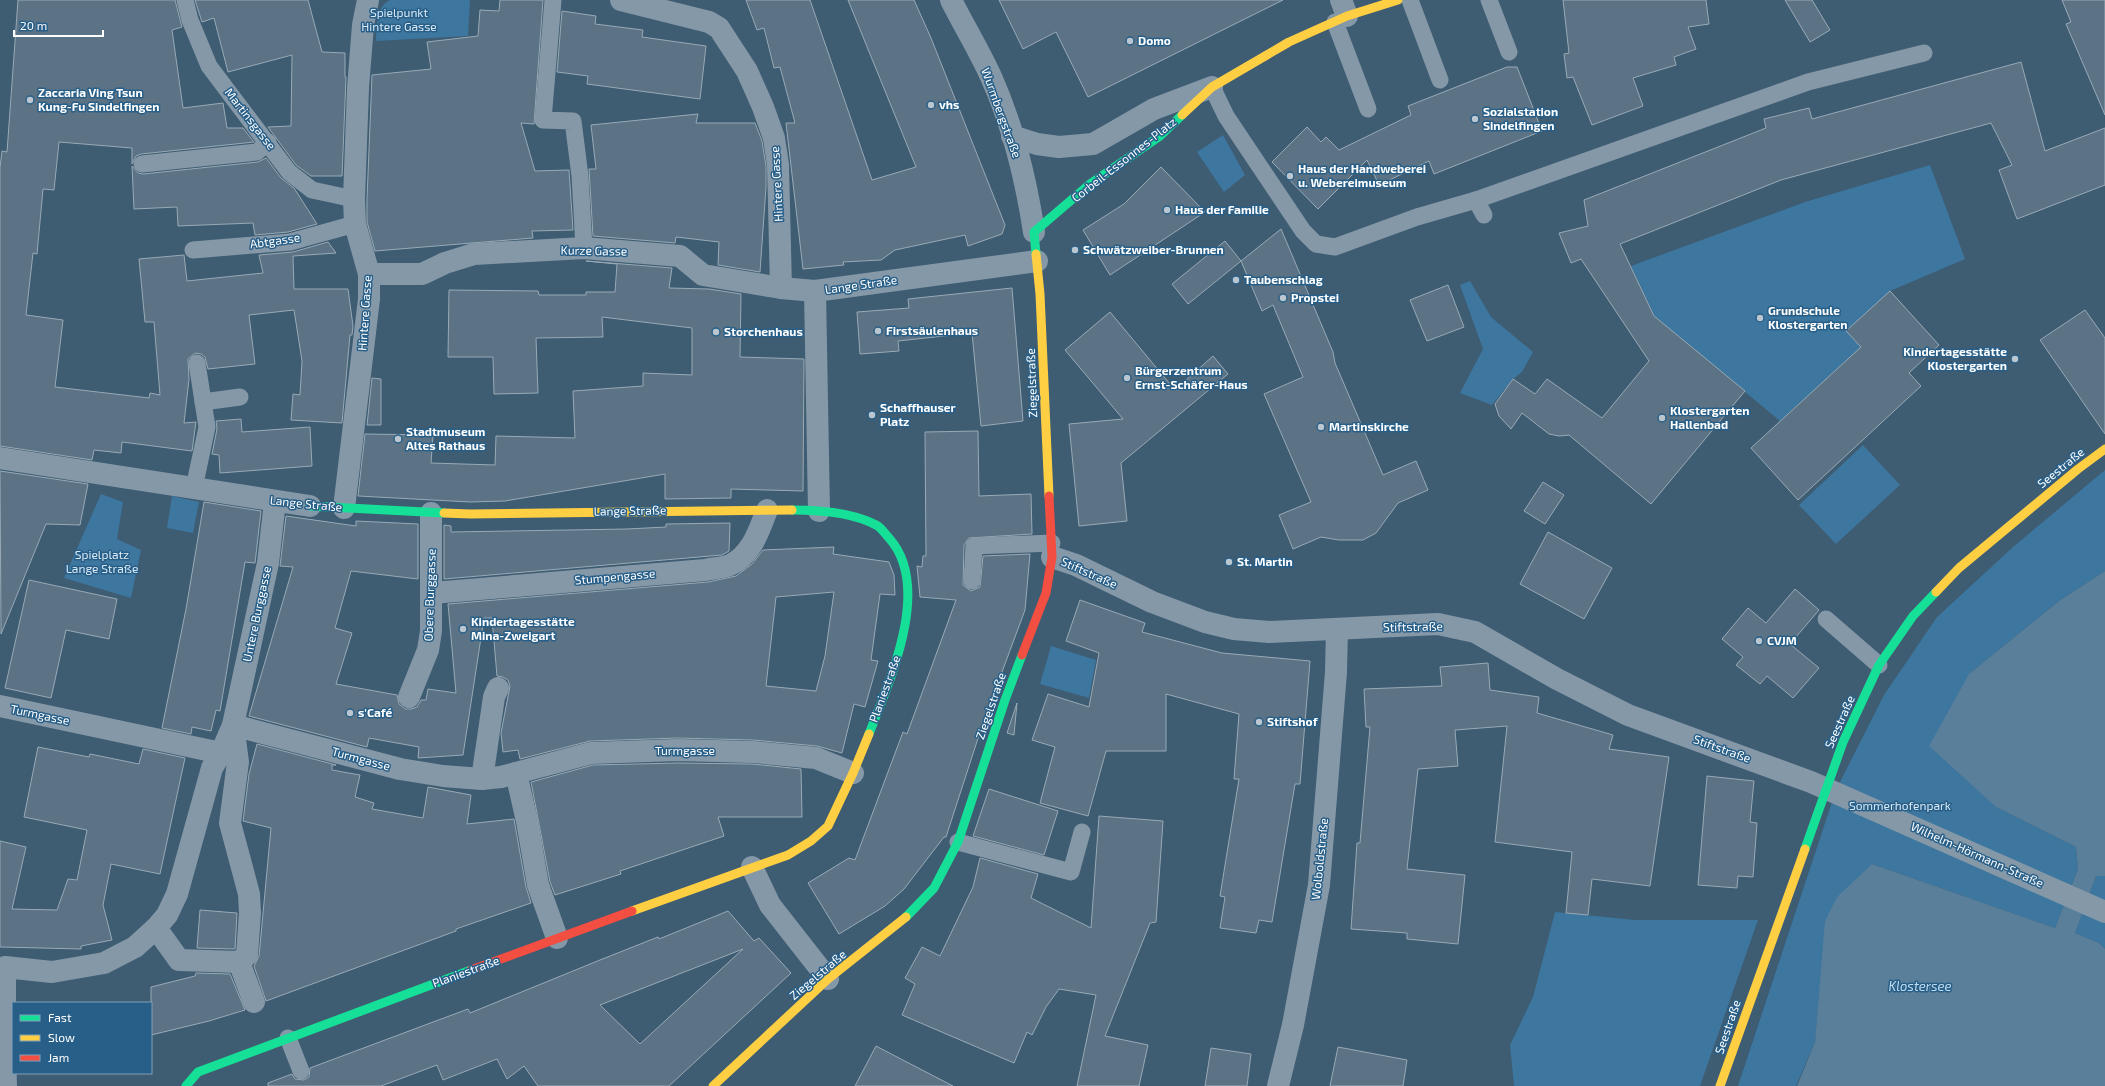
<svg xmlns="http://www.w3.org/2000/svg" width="2105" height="1086" font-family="'Exo 2',sans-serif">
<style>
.green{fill:#3d769e}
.water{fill:#5a7f9a}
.building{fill:#5b7385;stroke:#99aab6;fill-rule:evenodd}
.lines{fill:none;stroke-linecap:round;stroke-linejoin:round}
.lane{stroke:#8598a8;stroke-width:17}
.street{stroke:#8598a8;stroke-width:22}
.fast{stroke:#16e098;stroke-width:9}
.slow{stroke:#ffcf43;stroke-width:9}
.jam{stroke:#f24e42;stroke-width:9}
.poi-dot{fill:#bbc6ce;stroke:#285f88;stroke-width:1.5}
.labels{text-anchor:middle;stroke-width:3;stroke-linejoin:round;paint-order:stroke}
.park-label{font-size:12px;fill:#d9eaf7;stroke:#285f88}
.poi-label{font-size:12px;font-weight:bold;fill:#fff;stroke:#285f88;text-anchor:start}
.street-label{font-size:12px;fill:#fff;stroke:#285f88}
.water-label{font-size:13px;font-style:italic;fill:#c1ddf0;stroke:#285f88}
</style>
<rect width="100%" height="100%" fill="#3e5c72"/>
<!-- green -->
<g class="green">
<path d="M390 0H470L468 36 376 41C377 27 376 6 390 0Z"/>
<path d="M1223 135 1245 175 1224 192 1197 152Z"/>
<path d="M1930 165 1965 259 1890 291 1847 331 1861 347 1780 421 1673 332 1666 340 1631 266 1805 202Z"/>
<path d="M1470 281 1491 317 1533 352 1522 372 1513 379 1492 405 1460 393 1483 349 1460 285Z"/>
<path d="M1863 445 1900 485 1836 544 1799 505Z"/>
<path d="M2105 470V571L2059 601 1969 674 1996 807 2076 847 2078 869 2055 928 1872 864 1820 988 1815 1042 1796 1086H1738L1836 790 1884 695 1937 617 2013 547Z"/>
<path d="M101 494 123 502 117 539 141 550 131 598 64 578Z"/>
<path d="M172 496 199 502 193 533 167 528Z"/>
<path d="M1051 646 1096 660 1089 698 1040 684Z"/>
<path d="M2096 876H2105V949L2099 943 2075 933Z"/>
<path d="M1555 912 1635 920H1758L1700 1086H1514L1510 1045 1533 997Z"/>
</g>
<!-- water -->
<path class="water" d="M2105 571V876H2096L2075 933 2099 943 2105 949V1086H1797L1815 1042 1825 921 1837 897 1872 864 2055 928 2078 869 2076 847 1996 807 1929 746 1969 674 2059 601Z"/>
<!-- building -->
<g class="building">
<path d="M18 0H175L182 27 172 30 183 108 223 103 227 128H243L254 142 141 154 136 156 132 164V148L59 142 54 190 43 189 37 254 33 253 26 315 63 320 55 387 149 398 150 393 160 395 154 322H145L139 259 184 255 187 281 263 273 259 255 293 252 328 242 336 253 293 256 294 289H348L353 326 352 335H350L342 423 291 420 293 394 300 395 302 361 294 310 249 315 255 364 208 369 205 357 201 354 195 353 188 359 189 379 184 423 196 422 192 451 122 442 121 453 94 450 92 460 0 446V167L2 151 7 152Z"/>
<path d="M195 0H308L322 52 345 53V77H346L342 176H311L296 165 268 127 291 126 292 55 228 72 214 18 202 22Z"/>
<path d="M500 0H543L534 124 521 123 535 171 569 170 573 230 532 231 533 238 375 251 367 222V199L372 75 431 69 427 42 478 36 480 10 499 11Z"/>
<path d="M746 0H810L872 180 916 167 848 0H914L931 38 1005 225 1002 234 968 246 965 235 895 250 881 260 843 262 844 265 803 269 786 123H795L780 67 774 68 764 28 757 30Z"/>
<path d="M999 0H1283L1088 97 1056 32 1023 49Z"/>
<path d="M1563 0H1706L1709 24 1688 27 1696 49 1674 57 1676 65 1633 78 1643 106 1592 125 1573 77 1567 78 1564 54 1569 53Z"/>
<path d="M1785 0H1812L1830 30 1810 42Z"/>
<path d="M2062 0H2105V115L2066 24 2071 22Z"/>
<path d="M562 11 596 16 595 24 643 30 642 37 706 46 700 99 587 84 588 76 557 72Z"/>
<path d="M2021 62 2045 151 2105 128V185L2017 219 1999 170 2012 165 1991 123 1781 180 1620 244 1654 316 1745 391 1651 504 1569 435 1559 436 1549 434 1522 413 1511 429 1499 416 1495 404 1513 379 1535 394 1547 379 1602 418 1649 361 1581 259 1571 263 1559 233 1588 226 1584 200 1766 128 1764 119 1809 108 1812 119Z"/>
<path d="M1507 67H1517L1542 131 1434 174 1429 161 1379 185 1367 160 1318 209 1272 162 1307 127 1321 142 1326 137 1339 150 1411 115 1408 106Z"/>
<path d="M698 114 696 123H755L762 141 766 166V187L760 272 718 265 719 242 676 237 675 243 593 236 589 169H596L591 125Z"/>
<path d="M266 158 281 178 294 188 317 224 288 232 255 235 253 223 178 226 177 207 134 209 132 166 138 173 143 174 258 162Z"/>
<path d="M1161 167 1205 212 1110 275 1083 230 1124 204Z"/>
<path d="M1281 229 1333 352 1335 363 1383 475 1416 461 1428 490 1398 503 1376 533 1363 540H1339L1321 537 1293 549 1279 515 1311 502 1264 394 1303 377 1273 305 1262 311 1241 261Z"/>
<path d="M1225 241 1241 261 1188 304 1172 284Z"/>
<path d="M586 261 672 268 669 288 709 289 741 294 740 357 804 359 803 491 731 489V498L665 499V474L505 501 470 502 358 496 365 434 433 435 431 463 495 465 496 436 575 438 573 391 643 386V373L692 375V328L602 317 603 337 536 338 538 393 494 394 493 357H448L449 290 538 291 539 295H586V292H615L617 264Z"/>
<path d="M1448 285 1464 327 1427 341 1410 300Z"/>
<path d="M1012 288 1023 421 981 426 972 333 898 341 899 351 860 354 857 312 909 308 908 299Z"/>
<path d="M1890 291 1939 345 1909 373 1921 386 1798 500 1751 448 1861 347 1846 331Z"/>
<path d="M2085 310 2105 338V434L2040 340Z"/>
<path d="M1110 312 1175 390 1213 356 1228 374 1121 463 1127 521 1079 526 1069 424 1123 419 1065 350Z"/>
<path d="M372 378 381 379V425H367Z"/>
<path d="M241 419 242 432 310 427 312 466 220 473 219 455 212 454 217 429 216 421Z"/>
<path d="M978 431 979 496 1031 494 1032 534 969 538 964 545 963 585 971 591 980 587 983 556 1030 554 1025 610 982 726 946 837H944L904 889 885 906 839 934 808 883 849 858 855 860 903 732 907 734 956 600 920 597 917 566 922 567 923 556H926L925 432Z"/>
<path d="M0 471 88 484 80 525 46 524 1 634Z"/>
<path d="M1543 482 1564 495 1545 524 1524 511Z"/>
<path d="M204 502 261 511 255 563 245 562 220 711 216 710 211 731 192 727 191 734 162 728 186 609Z"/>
<path d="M286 516 356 526V521L418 524V579L351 571 335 628 352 633 336 684 397 695 399 704 405 709H411L417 707 421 700H426L428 689 456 693 448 604 708 582 736 576 752 564 763 550 834 547 833 554 889 562 894 575 895 595 880 594 871 660 878 661 865 707 854 704 842 753 817 746 753 740 678 738 590 741 520 759 518 750 503 752 501 733 510 686 508 680 503 677 497 676 492 618H484L463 755 418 758 419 747 369 738 367 747 249 716 293 567 280 566ZM834 592 825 656 816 691 766 686 776 597Z"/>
<path d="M730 523 729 551 722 555 444 579V525L451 526V532L627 529 666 527V524Z"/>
<path d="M1548 532 1612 568 1584 619 1520 584Z"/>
<path d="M29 580 117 599 109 639 66 630 51 698 5 688Z"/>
<path d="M1795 589 1819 610 1790 644 1819 668 1793 698 1767 676 1760 684 1736 665 1743 657 1722 639 1748 608 1766 623Z"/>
<path d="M1080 600 1145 623 1142 632 1222 653 1310 661 1300 784H1295L1272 922 1259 920 1256 933 1220 928 1225 897 1220 896 1239 779H1234L1239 714 1166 694V751H1106L1088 816 1040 803 1055 747 1032 740 1048 694 1089 707 1099 653 1066 641Z"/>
<path d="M1488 663 1490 690 1539 697 1537 713 1613 735 1609 749 1669 757 1650 886 1592 879 1588 915 1566 913 1572 852 1495 842 1507 726 1455 730 1458 766 1418 769 1407 869 1465 875 1458 944 1407 939V933L1351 929 1357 843H1360L1370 727H1366L1364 689 1442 686 1440 667Z"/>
<path d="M1017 703 1014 735 1007 733Z"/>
<path d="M257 744 336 765H332V770L360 775 355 797 374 803 372 809 423 818 428 787 471 795 467 824 514 819 526 887 531 903 456 929V931L266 1001 254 966 259 956 271 828 243 821 249 774Z"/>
<path d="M38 747 89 757 90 754 139 764 143 749 185 758 160 874 111 864 103 905 112 940 81 946V949L0 947V841L26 847 12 909 57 910 68 879 77 880 87 830 24 817Z"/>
<path d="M678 763 752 764 801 769 802 817H718L724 836 620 871 621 874 555 895 550 882 531 782 593 765Z"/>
<path d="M1707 776 1754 781 1750 822 1757 823 1753 877 1738 876 1737 888 1698 885Z"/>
<path d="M989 789 1058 811 1044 855 973 836Z"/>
<path d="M1099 816 1163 821 1156 922 1150 923 1105 1036 1148 1045 1139 1086H1077L1096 995 1059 989 1046 1007 1032 1035 1027 1032 1014 1063 902 1015 915 984 905 978 922 947 940 956 973 887 980 858 1038 874 1031 898 1091 928Z"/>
<path d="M200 910 237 913 235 949 197 948Z"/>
<path d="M728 911 754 941 759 938 791 973 669 1086H538L524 1066 507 1079 497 1059 443 1080 437 1065 381 1086H268V1083L292 1074 295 1079 304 1080 309 1077 310 1068 468 1009 470 1013 600 960 658 937 659 939ZM743 949 640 1044 600 1005Z"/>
<path d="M196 973 230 974 245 1010 209 1021 151 1035V987L195 976Z"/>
<path d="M876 1046 897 1057 953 1086H855Z"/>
<path d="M1338 1047 1407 1060 1403 1086H1330Z"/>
<path d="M1211 1048 1251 1054 1247 1086H1205Z"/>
</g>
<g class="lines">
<!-- lane -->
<g class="lane">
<path d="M185 0 190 20 209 66 289 172 312 190 354 199"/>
<path d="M553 0 543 120 573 121 580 176 584 248"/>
<path d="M1410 0 1440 80"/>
<path d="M1489 0 1509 52"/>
<path d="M1335 22 1368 109"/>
<path d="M1212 87 1226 116 1303 231 1316 244 1335 247 1417 217 1476 200 1808 82 1924 53"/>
<path d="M142 164 257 152 268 142"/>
<path d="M1476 200 1484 215"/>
<path d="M193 250 290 242 355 224"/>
<path d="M203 402 240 397"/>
<path d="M194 488 207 427 197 363"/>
<path d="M972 581 974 546 1052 543"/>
<path d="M1826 619 1879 665"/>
<path d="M958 842 1071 872 1082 832"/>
<path d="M288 1038 301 1071"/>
</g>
<!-- street -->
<g class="street">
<path d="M621 0 709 22 719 28 747 71 763 107 774 138 778 165 781 288"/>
<path d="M951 0C964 26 980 52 992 79 1013 126 1026 180 1034 232"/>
<path d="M1341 0 1347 16"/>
<path d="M1012 136 1037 144 1059 147 1093 144 1154 109 1212 87"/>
<path d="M369 274H422L445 263 474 254 584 248 680 256 703 275 781 288 815 291 1037 261"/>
<path d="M815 291 819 511"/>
<path d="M0 458 310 506"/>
<path d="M344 508 369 299V274L355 224 354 199 358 88 363 25 368 0"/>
<path d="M1052 557 1076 565 1152 602 1205 622 1234 629 1269 632 1438 624 1475 632 1557 679 1628 715 1811 782 2105 912"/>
<path d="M432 593 705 570C713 568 723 568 730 565 752 555 759 530 767 510"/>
<path d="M409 697 428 650 431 631V513"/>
<path d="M0 706 221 753"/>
<path d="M516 773 527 821 538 885 557 938"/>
<path d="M482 779 494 697 498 688"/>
<path d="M752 867 770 905 828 979"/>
<path d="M156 928 179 960 239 962"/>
<path d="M254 1002 239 962 247 955 250 913 249 894 230 823 238 762 233 725 400 769 443 776 482 779 501 777 591 753 678 750 753 752 816 758 853 773"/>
<path d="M5 1032V967L52 972 104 963 135 947 156 928 167 915 177 894 212 768 221 753 233 725 268 563 275 501"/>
<path d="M5 1048 6 1086"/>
<path d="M1278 1086 1293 1025 1319 885 1336 672 1337 630"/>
</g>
<!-- fast -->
<g class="fast">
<path d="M1036 254 1034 232 1090 184 1160 136 1182 115"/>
<path d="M310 506 444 513"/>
<path d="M792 510C819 510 852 512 876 525 881 527 885 534 889 538 933 587 889 682 869 734"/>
<path d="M1805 849 1843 742 1879 665 1913 616 1936 592"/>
<path d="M906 917 934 888 958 842 1005 700 1022 655"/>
<path d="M186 1086 198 1072 471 970"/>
</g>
<!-- slow -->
<g class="slow">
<path d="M1182 115 1212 87 1289 42 1347 16 1398 0"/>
<path d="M1036 254 1040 294 1049 496"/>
<path d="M444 513 470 514 792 510"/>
<path d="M1936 592 1959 568 2078 469 2105 449"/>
<path d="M632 911 788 855 811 841 828 826 853 773 869 734"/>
<path d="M713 1086 828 979 906 917"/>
<path d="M1720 1086 1805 849"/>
</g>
<!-- jam -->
<g class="jam">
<path d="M1022 655 1046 593 1052 557 1049 496"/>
<path d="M471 970 632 911"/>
</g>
</g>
<!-- markers -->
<g class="poi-dot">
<circle cx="1130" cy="41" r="4"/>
<circle cx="30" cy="100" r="4"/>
<circle cx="931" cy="105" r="4"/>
<circle cx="1475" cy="119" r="4"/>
<circle cx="1290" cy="176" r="4"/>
<circle cx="1167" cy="210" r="4"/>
<circle cx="1075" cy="250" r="4"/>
<circle cx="1236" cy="280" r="4"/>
<circle cx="1283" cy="298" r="4"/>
<circle cx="1760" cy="318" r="4"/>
<circle cx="878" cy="331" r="4"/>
<circle cx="716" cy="332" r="4"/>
<circle cx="2015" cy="359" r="4"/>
<circle cx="1127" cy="378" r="4"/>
<circle cx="872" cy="415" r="4"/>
<circle cx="1662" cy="418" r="4"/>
<circle cx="1321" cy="427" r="4"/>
<circle cx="398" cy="439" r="4"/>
<circle cx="1229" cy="562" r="4"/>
<circle cx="463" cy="629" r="4"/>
<circle cx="1759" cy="641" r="4"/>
<circle cx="350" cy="713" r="4"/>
<circle cx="1259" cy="722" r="4"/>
</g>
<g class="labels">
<!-- park labels -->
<g class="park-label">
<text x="399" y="17">Spielpunkt<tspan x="399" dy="14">Hintere Gasse</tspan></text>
<text x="102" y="559">Spielplatz<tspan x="102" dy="14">Lange Straße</tspan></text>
<text x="1900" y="810">Sommerhofenpark</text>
</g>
<!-- poi labels -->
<g class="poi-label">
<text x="1138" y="45">Domo</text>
<text x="38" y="97">Zaccaria Ving Tsun<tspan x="38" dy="14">Kung-Fu Sindelfingen</tspan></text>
<text x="939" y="109">vhs</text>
<text x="1483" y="116">Sozialstation<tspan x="1483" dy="14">Sindelfingen</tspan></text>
<text x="1298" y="173">Haus der Handweberei<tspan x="1298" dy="14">u. Webereimuseum</tspan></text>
<text x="1175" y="214">Haus der Familie</text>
<text x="1083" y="254">Schwätzweiber-Brunnen</text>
<text x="1244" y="284">Taubenschlag</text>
<text x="1291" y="302">Propstei</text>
<text x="1768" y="315">Grundschule<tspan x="1768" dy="14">Klostergarten</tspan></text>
<text x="886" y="335">Firstsäulenhaus</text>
<text x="724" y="336">Storchenhaus</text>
<text x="2007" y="356" text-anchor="end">Kindertagesstätte<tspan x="2007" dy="14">Klostergarten</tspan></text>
<text x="1135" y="375">Bürgerzentrum<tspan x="1135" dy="14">Ernst-Schäfer-Haus</tspan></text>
<text x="880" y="412">Schaffhauser<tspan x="880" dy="14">Platz</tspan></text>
<text x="1670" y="415">Klostergarten<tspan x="1670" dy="14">Hallenbad</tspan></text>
<text x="1329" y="431">Martinskirche</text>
<text x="406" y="436">Stadtmuseum<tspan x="406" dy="14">Altes Rathaus</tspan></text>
<text x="1237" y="566">St. Martin</text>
<text x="471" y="626">Kindertagesstätte<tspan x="471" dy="14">Mina-Zweigart</tspan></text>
<text x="1767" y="645">CVJM</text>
<text x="358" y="717">s'Café</text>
<text x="1267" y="726">Stiftshof</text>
</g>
<!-- street labels -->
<g class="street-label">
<text transform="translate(1001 113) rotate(70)" y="4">Wurmbergstraße</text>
<text transform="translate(250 119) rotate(52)" y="4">Martinsgasse</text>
<text transform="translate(1124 160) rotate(-38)" y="4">Corbeil-Essonnes-Platz</text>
<text transform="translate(777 184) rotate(-93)" y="4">Hintere Gasse</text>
<text transform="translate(275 241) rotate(-8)" y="4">Abtgasse</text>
<text transform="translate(594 251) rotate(1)" y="4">Kurze Gasse</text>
<text transform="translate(861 285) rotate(-8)" y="4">Lange Straße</text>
<text transform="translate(365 313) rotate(-86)" y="4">Hintere Gasse</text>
<text transform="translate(1032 383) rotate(-92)" y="4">Ziegelstraße</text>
<text transform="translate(2061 468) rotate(-39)" y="4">Seestraße</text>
<text transform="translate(306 504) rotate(6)" y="4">Lange Straße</text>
<text transform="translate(630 511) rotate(-1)" y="4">Lange Straße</text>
<text transform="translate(1089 573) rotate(24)" y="4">Stiftstraße</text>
<text transform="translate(615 577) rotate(-5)" y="4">Stumpengasse</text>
<text transform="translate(430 595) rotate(-88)" y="4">Obere Burggasse</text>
<text transform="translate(257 614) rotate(-78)" y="4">Untere Burggasse</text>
<text transform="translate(1413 627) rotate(-1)" y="4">Stiftstraße</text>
<text transform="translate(885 689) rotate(-70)" y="4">Planiestraße</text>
<text transform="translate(991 706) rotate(-71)" y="4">Ziegelstraße</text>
<text transform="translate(40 715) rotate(12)" y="4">Turmgasse</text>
<text transform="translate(1840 722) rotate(-66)" y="4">Seestraße</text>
<text transform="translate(1722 749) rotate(20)" y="4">Stiftstraße</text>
<text x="685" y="755">Turmgasse</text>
<text transform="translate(361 759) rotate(15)" y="4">Turmgasse</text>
<text transform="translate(1977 855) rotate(24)" y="4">Wilhelm-Hörmann-Straße</text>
<text transform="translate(1320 859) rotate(-84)" y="4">Wolboldstraße</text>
<text transform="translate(466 972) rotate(-20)" y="4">Planiestraße</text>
<text transform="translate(818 975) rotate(-40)" y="4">Ziegelstraße</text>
<text transform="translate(1728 1027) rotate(-71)" y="4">Seestraße</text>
</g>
<!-- water labels -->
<g class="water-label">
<text x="1920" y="991">Klostersee</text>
</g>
</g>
<!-- legend -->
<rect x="12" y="1002" width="140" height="72" fill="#285f88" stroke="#7e9fb8"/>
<rect x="20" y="1015" width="20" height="6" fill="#16e098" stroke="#7e9fb8"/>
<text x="48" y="1022" font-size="12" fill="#ffffff">Fast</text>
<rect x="20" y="1035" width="20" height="6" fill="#ffcf43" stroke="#7e9fb8"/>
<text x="48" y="1042" font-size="12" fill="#ffffff">Slow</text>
<rect x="20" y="1055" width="20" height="6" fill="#f24e42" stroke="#7e9fb8"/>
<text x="48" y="1062" font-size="12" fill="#ffffff">Jam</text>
<!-- scale -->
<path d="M14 30v6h89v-6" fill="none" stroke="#ffffff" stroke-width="2"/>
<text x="20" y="30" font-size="12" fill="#ffffff" stroke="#285f88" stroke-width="3" paint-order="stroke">20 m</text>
</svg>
